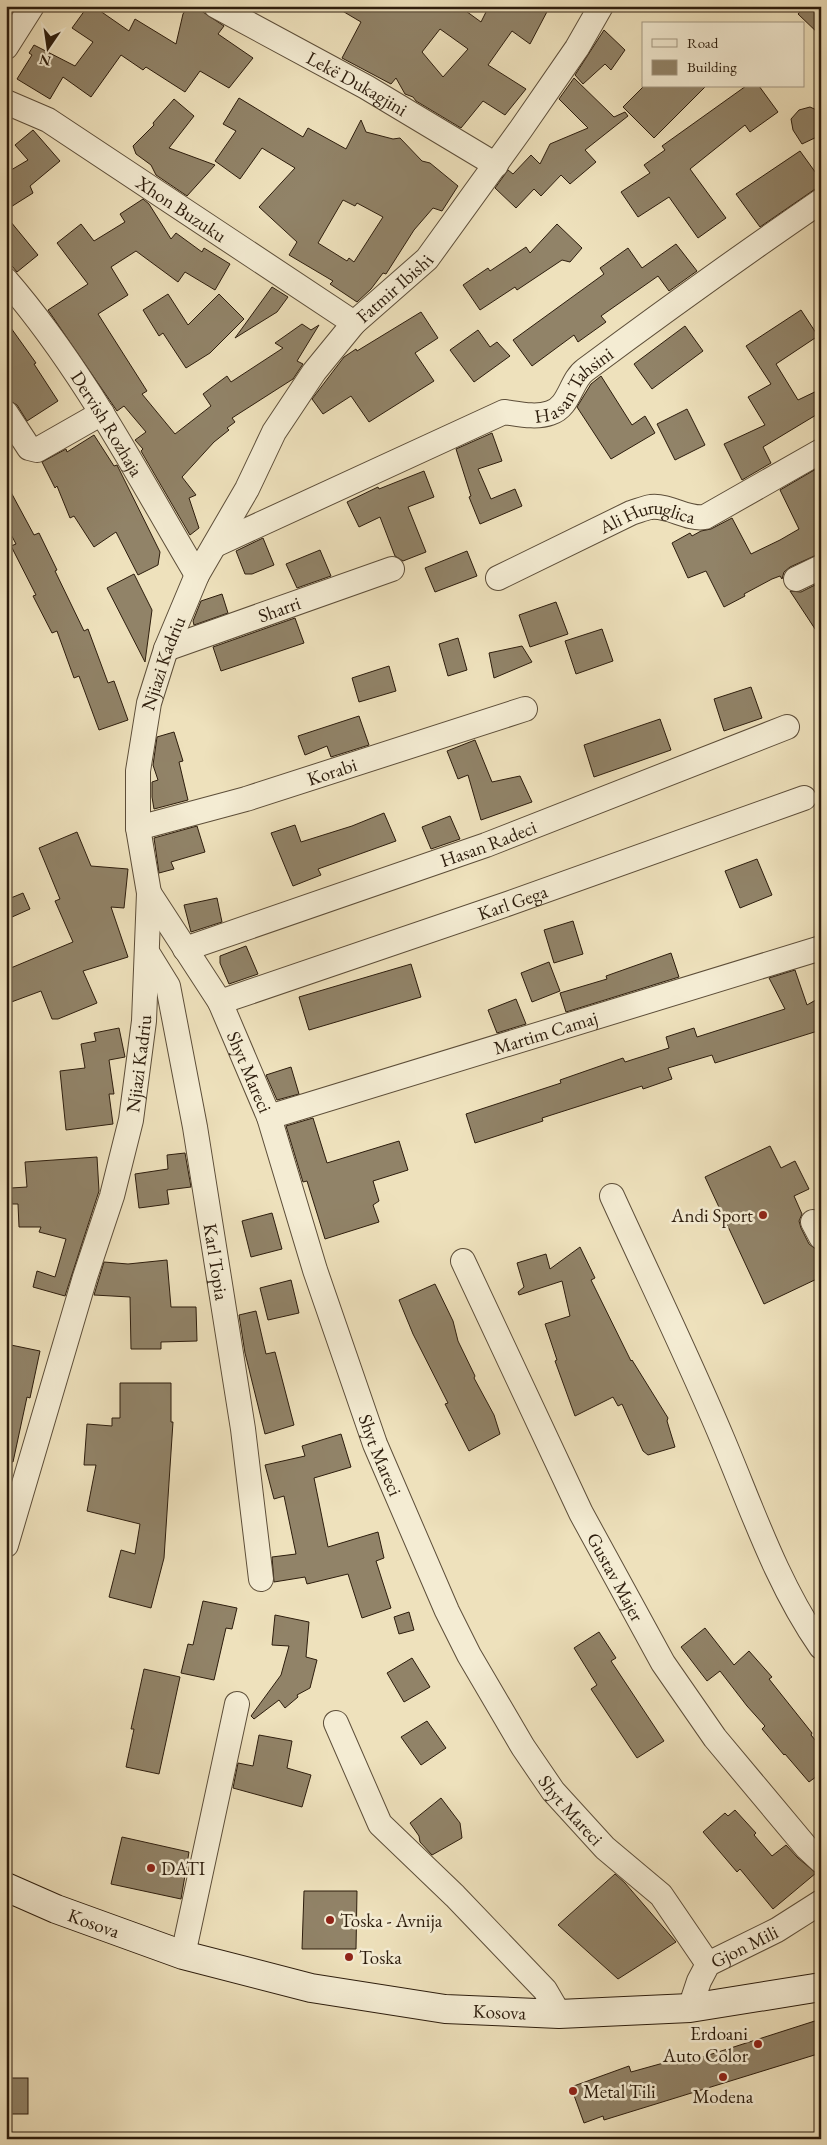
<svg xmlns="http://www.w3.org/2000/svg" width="827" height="2145" font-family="'EB Garamond',serif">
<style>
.building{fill:#918368;stroke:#2d1d0d;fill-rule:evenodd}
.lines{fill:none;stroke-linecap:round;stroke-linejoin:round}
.street-casing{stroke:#5d4e39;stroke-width:26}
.secondary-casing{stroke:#2d1d0d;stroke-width:30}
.street{stroke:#f4ecd3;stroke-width:24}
.secondary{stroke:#f4ecd3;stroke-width:28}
.poi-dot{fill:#8f2418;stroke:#f4ecd3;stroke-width:2}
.labels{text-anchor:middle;stroke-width:5;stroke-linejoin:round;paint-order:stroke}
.street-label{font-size:19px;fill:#2d1d0d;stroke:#f4ecd3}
.poi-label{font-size:19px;fill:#2d1d0d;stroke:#f4ecd3;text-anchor:start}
</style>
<rect width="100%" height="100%" fill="#eee1bc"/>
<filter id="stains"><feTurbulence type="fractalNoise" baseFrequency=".004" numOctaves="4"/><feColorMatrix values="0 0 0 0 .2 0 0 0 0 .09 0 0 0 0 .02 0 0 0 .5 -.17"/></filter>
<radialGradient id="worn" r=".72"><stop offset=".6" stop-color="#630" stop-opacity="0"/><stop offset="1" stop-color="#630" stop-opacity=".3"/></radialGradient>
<!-- building -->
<g class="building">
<path d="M88 6H93L129 31 135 19 176 44 183 14 188 6H194L224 26 218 34 253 58 229 88 200 71 185 92 146 67 143 70 121 55 91 97 63 77 50 99 17 79 32 55 29 53 34 45 75 66 93 42 72 28Z"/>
<path d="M334 6H459L481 22 489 6H550L530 44 512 31 488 65 526 89 505 115 483 101 461 128 416 101 413 97 405 94 396 78 391 84 342 58 361 22ZM440 29 468 49 443 77 422 52Z"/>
<path d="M805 6H821V36L798 14Z"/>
<path d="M604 30 625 50 611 70 605 64 583 84 575 75Z"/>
<path d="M574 78 614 117 625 112 628 116 585 150 596 162 570 184 561 175 541 196 534 189 516 208 495 188 508 170 513 174 531 155 540 164 550 144 588 128 559 99Z"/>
<path d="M644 86H706L654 138 623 107Z"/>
<path d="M746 86H759L778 112 750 132 745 125 690 169 726 218 698 238 669 197 638 217 621 192 650 173 644 165 665 150 662 146Z"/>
<path d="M239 98 303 137 308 128 346 149 361 120 366 132 393 139 400 138 422 161 430 163 458 186 442 211 433 208 414 230 386 274 383 273 371 289 357 302 330 284 333 281 289 255 297 242 259 207 295 168 262 148 240 179 215 161 236 131 223 124ZM343 200 355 206 357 203 383 217 354 262 349 258 347 261 318 243Z"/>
<path d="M174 99 194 116 169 148 215 165 187 196 156 175 151 165 136 154 133 146 154 125 153 123Z"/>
<path d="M810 107 821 112V135L802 144 793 130 791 119 799 110Z"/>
<path d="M33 130 60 161 30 186 33 193 6 210V173L28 160 15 145Z"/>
<path d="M800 151 821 180V185L760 227 736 194Z"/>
<path d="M143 199 149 204 171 239 176 233 202 252 204 248 230 264 215 290 185 272 178 282 136 251 111 267 128 295 98 314 147 391 142 394 175 434 211 406 203 394 227 376 231 382 283 348 275 343 302 324 311 330 319 325 297 361 303 364 293 379 232 418 235 422 227 428 229 430 214 442 182 477 196 495 189 498 199 528 190 535 141 451 143 449 135 440 146 432 124 406 117 411 48 310 88 284 57 243 81 224 94 241 125 222 120 214Z"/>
<path d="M6 216 38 255 17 272 6 259Z"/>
<path d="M557 224 582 248 570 262 562 260 517 290 515 287 480 310 463 285 488 268 490 271 526 247 530 253Z"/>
<path d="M676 244 697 271 669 291 658 276 601 316 606 322 578 342 574 335 532 366 513 340 604 274 600 268 628 248 642 268Z"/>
<path d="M272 287 288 297 277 312 235 338Z"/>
<path d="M168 294 188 325 219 294 244 319 210 353 186 368 163 333 159 336 143 310Z"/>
<path d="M801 310 818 336 776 364 798 400 821 389V412L763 447 771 463 742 480 724 444 765 425 748 397 771 384 746 346Z"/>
<path d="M421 312 438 338 415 353 434 381 369 422 351 396 323 414 312 399 344 357 356 349 357 351Z"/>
<path d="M6 321 36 363 34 364 58 401 27 421 17 405 6 399Z"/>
<path d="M685 326 703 351 652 389 634 364Z"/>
<path d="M478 330 490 347 497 342 510 356 474 382 450 350Z"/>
<path d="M601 376 632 425 645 416 655 433 611 459 577 407 591 384Z"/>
<path d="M687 409 705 445 675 460 657 424Z"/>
<path d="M492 433 502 461 478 469 491 499 515 489 522 506 480 524 469 497 471 496 456 449Z"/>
<path d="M94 435 114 466 117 465 160 552 158 565 138 575 116 532 94 547 74 516 70 518 57 486 55 488 42 462 66 449 67 452Z"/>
<path d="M816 469 821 475V553L790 567 784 572 782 579 780 576 772 579 744 594 745 596 724 607 706 571 688 578 672 543 690 533 692 536 701 531 711 529 732 518 751 554 780 540 799 529 780 490Z"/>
<path d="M424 471 434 497 408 507 426 552 403 561 395 556 380 517 359 527 347 502 378 487 379 489Z"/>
<path d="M6 483 34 535 39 533 57 570 55 571 84 631 88 629 108 683 114 681 128 720 99 730 79 676 74 678 57 631 52 633 33 596 36 595 11 546 16 544 6 525Z"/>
<path d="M263 538 274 565 252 574H245L236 551Z"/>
<path d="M320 550 331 576 297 588 286 564Z"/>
<path d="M467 551 477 576 435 592 425 568Z"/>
<path d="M134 574 152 610 145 662 107 588Z"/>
<path d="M821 582V638L790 591 801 592Z"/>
<path d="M222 594 228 613 194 625 193 621 201 601Z"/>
<path d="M556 602 568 634 530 647 519 615Z"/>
<path d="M295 618 304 643 221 671 213 647Z"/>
<path d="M602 629 613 661 576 674 565 641Z"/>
<path d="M458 638 467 670 448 676 439 644Z"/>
<path d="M522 646 532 662 494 678 489 653Z"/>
<path d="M389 666 396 691 359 702 352 678Z"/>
<path d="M751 687 762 718 724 731 714 699Z"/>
<path d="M359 716 369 745 331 757 327 746 305 755 298 736Z"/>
<path d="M660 719 671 750 594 777 584 745Z"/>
<path d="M174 732 183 761 179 762 188 800 154 809 152 797V782L158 780 153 765 157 737Z"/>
<path d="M475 740 492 782 520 776 532 802 481 820 468 775 458 779 447 751Z"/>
<path d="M384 813 396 841 318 869 321 875 293 886 271 833 295 825 301 842 352 826Z"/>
<path d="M450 816 460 839 431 849 422 827Z"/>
<path d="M197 826 205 852 171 862 174 869 159 873 154 838Z"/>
<path d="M77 832 91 866 128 869 124 908 111 907 128 957 83 971 97 1003 58 1019H52L41 991 6 1004V970L73 942 55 901 60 899 39 848Z"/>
<path d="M757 859 772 895 740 908 725 871Z"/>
<path d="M23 893 30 909 12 917 6 900Z"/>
<path d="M217 898 222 922 191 932 184 905Z"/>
<path d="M573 921 583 954 554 963 544 930Z"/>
<path d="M246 946 258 974 229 984 220 963V956Z"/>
<path d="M671 953 679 977 566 1012 560 993 607 979 606 976Z"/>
<path d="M549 962 560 991 532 1002 521 973Z"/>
<path d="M411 964 421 997 309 1030 299 997Z"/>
<path d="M795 970 807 1005 821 997V1030L715 1063 712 1055 668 1068 672 1079 643 1089 642 1086 542 1118 543 1121 475 1143 466 1114 561 1083 560 1080 623 1058 625 1062 669 1048 666 1037 694 1028 697 1037 785 1009 769 978Z"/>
<path d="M516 999 526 1024 497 1033 488 1010Z"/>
<path d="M119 1028 125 1057 109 1060 114 1094H109L113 1124 66 1130 60 1071 85 1068 81 1044 96 1041 94 1033Z"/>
<path d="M291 1067 299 1094 277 1100 266 1075Z"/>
<path d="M313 1118 327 1163 399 1141 408 1170 373 1181 379 1201 373 1205 379 1222 325 1239 307 1181 303 1182 286 1126Z"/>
<path d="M770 1146 781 1168 795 1161 809 1189 794 1196 802 1214 799 1221 801 1228 809 1244 821 1253V1277L764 1304 705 1177Z"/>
<path d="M185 1153 191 1187 167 1190 169 1204 139 1208 135 1174 168 1169 167 1155Z"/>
<path d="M97 1157 99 1191 65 1296 33 1287 37 1271 55 1277 66 1239 39 1232 41 1227H19L18 1204H12L11 1188 27 1187 25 1162Z"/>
<path d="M272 1213 282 1249 251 1257 242 1221Z"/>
<path d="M580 1247 595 1278 591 1280 631 1361 632 1360 668 1418 667 1421 675 1447 648 1455 643 1451 622 1404 618 1406 613 1397 575 1416 555 1361 557 1360 545 1324 570 1316 562 1281 519 1295 518 1292 524 1287 517 1263 546 1254 550 1269Z"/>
<path d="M167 1260 171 1307H196L197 1341 161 1342V1349H131L130 1297 94 1295 104 1262 128 1264Z"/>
<path d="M291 1280 299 1313 268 1320 260 1288Z"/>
<path d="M435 1284 453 1321 458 1341 475 1376 474 1378 494 1415 500 1434 469 1451 445 1404 448 1403 413 1334 399 1300Z"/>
<path d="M256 1311 266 1354 275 1352 294 1425 265 1434 245 1353 239 1315Z"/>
<path d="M6 1344 40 1351 30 1398 27 1397 13 1462 6 1461Z"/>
<path d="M120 1383H171V1422H173L164 1558 151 1608 109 1597 121 1550 135 1554 140 1524 87 1511 96 1465H84L87 1424 112 1426V1418H120Z"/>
<path d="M341 1434 351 1467 314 1478 328 1547 378 1532 384 1558 376 1561 391 1608 362 1618 348 1574 307 1584 305 1577 274 1582 272 1557 296 1554 284 1496 274 1499 265 1465 305 1456 302 1446Z"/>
<path d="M203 1601 237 1608 232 1629 226 1628 214 1680 181 1673 188 1644 193 1645Z"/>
<path d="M409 1612 414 1630 399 1634 394 1617Z"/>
<path d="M275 1615 309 1622 306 1657 317 1660 310 1688 297 1695 298 1697 285 1708 279 1700 254 1719 251 1716 281 1675 289 1646 272 1645Z"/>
<path d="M705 1628 734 1665 749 1651 772 1677 769 1679 812 1733 811 1735 821 1747V1773L809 1782 785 1754 784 1755 762 1729 765 1726 747 1706 720 1671 707 1681 681 1647Z"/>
<path d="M599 1632 616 1658 611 1661 664 1741 637 1758 591 1689 597 1685 574 1648Z"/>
<path d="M412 1658 430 1687 404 1702 387 1673Z"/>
<path d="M144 1669 180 1677 159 1774 126 1767 134 1729H131Z"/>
<path d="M427 1721 446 1748 421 1765 401 1737Z"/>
<path d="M259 1735 292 1741 287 1768 311 1775 302 1807 233 1788 238 1763 253 1766Z"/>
<path d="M441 1798 460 1823 462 1838 432 1855 420 1842 419 1836 410 1823Z"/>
<path d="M735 1810 756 1833 754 1835 772 1856 786 1845 798 1858 816 1873 773 1909 740 1869 737 1872 703 1832 725 1813 728 1816Z"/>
<path d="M122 1837 189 1852 181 1899 111 1884Z"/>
<path d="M615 1874 625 1883 676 1942 618 1979 558 1925Z"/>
<path d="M304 1891H357L356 1949H302Z"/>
<path d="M821 2019V2053L604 2120 603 2116 584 2123 571 2087 629 2066 631 2072 685 2057 687 2062Z"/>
<rect x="6" y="2078" width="22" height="36"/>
</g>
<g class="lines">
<!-- street casing -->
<g class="street-casing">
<g id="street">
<path id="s1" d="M216 6 366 87 496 165"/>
<path d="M6 47 32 6"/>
<path id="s2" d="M6 102 48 120 354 323"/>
<path id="s3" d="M6 280C83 369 137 474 197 575"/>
<path d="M6 413 29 448 37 450 102 413"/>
<path id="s4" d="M215 545 504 412C519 414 536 418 550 413 570 407 570 381 585 370 663 312 741 256 821 201"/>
<path id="s5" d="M498 578 631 513C638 511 644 508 651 507 670 505 687 520 705 517L821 451"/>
<path d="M796 579 821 567"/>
<path id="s6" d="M166 649 392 569"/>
<path id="s7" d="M138 828 246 799 525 709"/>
<path id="s8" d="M149 893 220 1002 269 1117 315 1270 375 1444 447 1611 469 1655 523 1747 553 1791 605 1848 661 1895 708 1964"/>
<path id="s9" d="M185 949 486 845 787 727"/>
<path id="s10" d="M147 952 168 986 195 1127 243 1429 261 1579"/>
<path id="s11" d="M220 1002 510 903 804 798"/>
<path id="s12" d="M269 1117 821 948"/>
<path d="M612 1196C649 1277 688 1357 722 1438 752 1509 777 1584 821 1647"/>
<path d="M813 1222 821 1237"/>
<path id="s13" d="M463 1261 581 1513 663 1663 715 1738 807 1848 821 1861"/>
<path id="s14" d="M6 1545 85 1277 112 1196 131 1120 144 1021 149 893 138 828V771L149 703 166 649 197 575 247 489 274 432 314 372 354 323 427 259 521 129 577 48 601 6"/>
<path d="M336 1723 380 1824 455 1896 545 1990 559 2014"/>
<path d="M183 1955 237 1704"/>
<path id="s15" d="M690 2008 699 1981 708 1964 777 1930 821 1902"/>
</g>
</g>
<!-- secondary casing -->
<g class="secondary-casing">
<g id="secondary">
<path id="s16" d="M6 1887 56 1909 183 1955 311 1988 445 2009 559 2014 690 2008 821 1987"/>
</g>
</g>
<!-- street -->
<use href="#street" class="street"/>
<!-- secondary -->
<use href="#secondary" class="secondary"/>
</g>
<!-- markers -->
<g class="poi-dot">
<circle cx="763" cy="1215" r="5"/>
<circle cx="151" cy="1868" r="5"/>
<circle cx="330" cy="1920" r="5"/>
<circle cx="349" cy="1957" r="5"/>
<circle cx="758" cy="2044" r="5"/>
<circle cx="723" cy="2077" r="5"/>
<circle cx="573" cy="2091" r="5"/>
</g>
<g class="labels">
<!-- street labels -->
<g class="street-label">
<text dy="7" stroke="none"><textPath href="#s1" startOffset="161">Lekë Dukagjini</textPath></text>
<text dy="7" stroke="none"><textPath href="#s2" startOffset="206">Xhon Buzuku</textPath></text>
<text dy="7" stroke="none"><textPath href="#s14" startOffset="1351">Fatmir Ibishi</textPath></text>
<text dy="7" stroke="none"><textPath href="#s4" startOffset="401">Hasan Tahsini</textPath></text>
<text dy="7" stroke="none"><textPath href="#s3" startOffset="176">Dervish Rozhaja</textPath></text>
<text dy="7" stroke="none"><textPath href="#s5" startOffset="164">Ali Huruglica</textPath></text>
<text dy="7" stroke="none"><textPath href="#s6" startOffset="120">Sharri</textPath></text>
<text dy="7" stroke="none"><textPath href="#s14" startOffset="905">Njiazi Kadriu</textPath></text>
<text dy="7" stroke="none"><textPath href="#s7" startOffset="202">Korabi</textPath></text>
<text dy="7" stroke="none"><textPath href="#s9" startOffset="321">Hasan Radeci</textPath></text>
<text dy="7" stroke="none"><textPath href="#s11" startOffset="309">Karl Gega</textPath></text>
<text dy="7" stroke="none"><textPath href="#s12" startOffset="289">Martim Camaj</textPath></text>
<text dy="7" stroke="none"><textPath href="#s14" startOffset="500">Njiazi Kadriu</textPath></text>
<text dy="7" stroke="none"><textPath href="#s8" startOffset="206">Shyt Mareci</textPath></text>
<text dy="7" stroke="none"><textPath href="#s10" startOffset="320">Karl Topia</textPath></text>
<text dy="7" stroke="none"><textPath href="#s8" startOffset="611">Shyt Mareci</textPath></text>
<text dy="7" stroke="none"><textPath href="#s13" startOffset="351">Gustav Majer</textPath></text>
<text dy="7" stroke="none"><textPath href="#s8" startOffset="1016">Shyt Mareci</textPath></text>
<text dy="7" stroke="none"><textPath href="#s16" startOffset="95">Kosova</textPath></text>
<text dy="7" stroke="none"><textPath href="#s15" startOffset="88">Gjon Mili</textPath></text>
<text dy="7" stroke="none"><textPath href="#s16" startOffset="512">Kosova</textPath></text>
</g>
<!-- poi labels -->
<g class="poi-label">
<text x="753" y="1222" text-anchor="end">Andi Sport</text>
<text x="161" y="1875">DATI</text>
<text x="340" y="1927">Toska - Avnija</text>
<text x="359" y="1964">Toska</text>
<text x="748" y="2040" text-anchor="end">Erdoani<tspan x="748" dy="22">Auto Color</tspan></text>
<text x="583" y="2098">Metal Tili</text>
<text x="723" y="2103" text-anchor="middle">Modena</text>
</g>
</g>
<!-- margin -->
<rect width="827" height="2145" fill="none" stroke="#eee1bc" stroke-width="25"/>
<rect x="8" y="8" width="812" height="2130" fill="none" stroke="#2d1d0d" stroke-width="2.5"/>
<rect x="12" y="12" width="802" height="2120" fill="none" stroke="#2d1d0d"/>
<!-- legend -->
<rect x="642" y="22" width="162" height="65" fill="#f4ecd3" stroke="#a49984"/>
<rect x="652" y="39" width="25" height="8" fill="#f4ecd3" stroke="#a49984"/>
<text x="687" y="48" font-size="15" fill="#2d1d0d">Road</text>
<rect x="652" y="60" width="25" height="15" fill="#918368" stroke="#a49984"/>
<text x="687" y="72" font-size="15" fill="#2d1d0d">Building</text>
<!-- north arrow -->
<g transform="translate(48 48) rotate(193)" stroke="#f4ecd3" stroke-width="4" paint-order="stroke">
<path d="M0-4L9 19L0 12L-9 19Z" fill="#2d1d0d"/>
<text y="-8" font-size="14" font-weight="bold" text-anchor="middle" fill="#2d1d0d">N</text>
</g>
<rect width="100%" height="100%" filter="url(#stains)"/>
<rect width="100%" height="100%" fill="url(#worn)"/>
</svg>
